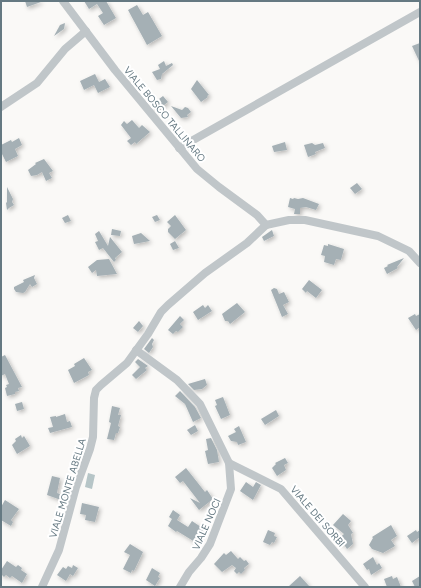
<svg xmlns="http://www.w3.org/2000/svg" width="421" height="588" font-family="Figtree,sans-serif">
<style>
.water{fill:#b6c5c7}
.building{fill:#a5b0b5;filter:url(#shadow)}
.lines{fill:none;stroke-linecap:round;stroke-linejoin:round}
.minor{stroke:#c0c6c9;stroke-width:8}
.labels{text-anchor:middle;stroke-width:4;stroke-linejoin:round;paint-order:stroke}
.street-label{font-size:10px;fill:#657982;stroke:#fff}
</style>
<defs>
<filter id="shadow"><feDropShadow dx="2" dy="2" stdDeviation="2" flood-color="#0004"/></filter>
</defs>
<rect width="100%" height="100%" fill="#faf9f7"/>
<!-- water -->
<path class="water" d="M88 473 95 475 92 489 85 487Z"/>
<!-- building -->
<g class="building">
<path d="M25 1H41V2L27 7Z"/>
<path d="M84 1H106L116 18 104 25 98 16 103 13 97 4 89 9Z"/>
<path d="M137 5 143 15 148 12 162 36 147 45 128 10Z"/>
<path d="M65 23 64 29 54 36 60 25Z"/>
<path d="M420 43V63L412 46Z"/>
<path d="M164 61 166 66 172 63 173 65 162 74 161 79 157 80 152 72 160 69 158 65Z"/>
<path d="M95 74 99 82 105 79 110 87 98 93 94 85 84 90 80 81Z"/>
<path d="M197 80 209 95 207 96 208 97 201 102 191 89Z"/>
<path d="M163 96 168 102 156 111 153 107V104L160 100 159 99Z"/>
<path d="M171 106 182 110 185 107 188 108 191 112 187 115 188 117 181 118Z"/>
<path d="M132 120 139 128 142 125 150 132 136 144 135 142 131 145 127 141 131 138 121 125 124 121 127 124Z"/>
<path d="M19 138 22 145 15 149 18 156 6 162 1 152V145L11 140 12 142Z"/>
<path d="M285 142 287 150 274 152 272 146Z"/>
<path d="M312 143 315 145 323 143 325 148 315 152 316 154 308 157 304 145Z"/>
<path d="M44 159 53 171 49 173 52 178 46 181 42 172 37 175 31 176 28 170 36 164 35 163Z"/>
<path d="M357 183 362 189 355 194 350 188Z"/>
<path d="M7 187 13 199 12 202 14 205 9 208 7 210 6 203 7 202Z"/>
<path d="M290 198 293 199 294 198 298 199 303 198 319 204 316 210 306 207 300 208V214H294L295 209 288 207Z"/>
<path d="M68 215 71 221 65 223 62 218Z"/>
<path d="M157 215 160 220 155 222 152 217Z"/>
<path d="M175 215 186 230 175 239 168 232V229L171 226 167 222Z"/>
<path d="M112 229 121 231 120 236 111 235Z"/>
<path d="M272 230 274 236 264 241 262 237Z"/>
<path d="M99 231 108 246 110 237 122 252 115 258 116 260 114 262 103 248 99 250 95 242 98 241 95 234Z"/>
<path d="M141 233 150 241 134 244 132 236Z"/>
<path d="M175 241 179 248 173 250 170 244Z"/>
<path d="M328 244 344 249 341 260 336 259 334 265 324 262 325 256 321 255 324 245 328 246Z"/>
<path d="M404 258 397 267 398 268 387 274 384 268 388 266 387 265Z"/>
<path d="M109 259 117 274 97 276 96 270 92 273 88 267 97 260Z"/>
<path d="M35 275 34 278 37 284 32 287 30 284 25 292 23 293 16 292 14 289V287L24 282 23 280Z"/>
<path d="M309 280 322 290 316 298 307 291 306 293 302 289Z"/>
<path d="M274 288 277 289 279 294 284 292 289 302 283 305 288 314 282 317 271 290Z"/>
<path d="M237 303 245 312 230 324 228 321H225L222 314Z"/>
<path d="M203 305 205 308 208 305 212 311 198 320 193 312Z"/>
<path d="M415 314 416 316 420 314V327L416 330 408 318Z"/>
<path d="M180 316 184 320 180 324 183 327 178 332 176 331 173 334 168 330Z"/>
<path d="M139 321 143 326 138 332 133 328Z"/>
<path d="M152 338 154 340 152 344 153 347 149 353 144 349Z"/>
<path d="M5 355 22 387 18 388 19 391 15 392V394L7 396 5 388 7 387 6 385 9 384 5 374 1 376V357Z"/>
<path d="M84 358 92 370 88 372 89 375 74 383 68 370 75 366 74 364Z"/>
<path d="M138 359 148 366 145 368 147 370 136 379 132 375 140 367 135 362Z"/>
<path d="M205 379 207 385 202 389 194 390 188 384Z"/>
<path d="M180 391 195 407 201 418 193 422 185 404 175 396Z"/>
<path d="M223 397 230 415 221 419 215 406 217 405 215 400Z"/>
<path d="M22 402 24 409 17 411 15 404Z"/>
<path d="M112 406 120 408 118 415H121L118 426 120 427 118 433H116L114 440 107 439 111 423 109 422Z"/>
<path d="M276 410 279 416 265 425 261 419Z"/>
<path d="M65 414 67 422 70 421 72 427 50 433 48 428 53 427 50 417 56 416V417Z"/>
<path d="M195 425 198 431 191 435 187 430Z"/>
<path d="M239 426 246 442 238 445 237 442 231 441 228 436 236 432 234 429Z"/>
<path d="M21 435 22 438 24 436 30 446 17 454 12 445 16 441 15 439Z"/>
<path d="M211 438 217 450 219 462 208 464 205 451 208 450 206 439Z"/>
<path d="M285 458 288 463 284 465 286 470 277 476 272 468 276 464 275 463Z"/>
<path d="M186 468 205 492 207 490 213 499 199 510 190 498 200 503 183 481 180 483 175 477Z"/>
<path d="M52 476 60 478 57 493 63 495 61 500 47 495Z"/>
<path d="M246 482 253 487 256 482 261 485 253 500 240 491Z"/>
<path d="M5 500 19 509 11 520 13 522 11 526 1 520V507Z"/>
<path d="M82 503 99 507 95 522 85 520 86 515 80 514Z"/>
<path d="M173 510 180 515 177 520 188 527 192 521 204 529 195 542 177 531 176 532 168 526 172 519 169 517Z"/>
<path d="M343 514 351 521 348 525 353 533 351 534 353 544 347 549 343 543 339 544 336 541 344 534 333 525Z"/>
<path d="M391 525 397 536 391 540 395 546 383 553 372 549 369 545 373 538 372 537Z"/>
<path d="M268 530 275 533 274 536 277 537 274 543 272 542 270 545 263 542Z"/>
<path d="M416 530 417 532 420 530V537L412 543 407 536Z"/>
<path d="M130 544 143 552 134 571 132 570 131 573 123 569 130 555 124 552Z"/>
<path d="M231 551 238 559 240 557 244 561 246 560 249 564 244 568 245 570 241 574 239 572 237 574 234 571 236 568 232 565 222 572 214 564 224 553 226 555Z"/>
<path d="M373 557 377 565 379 563 382 568 371 575 369 569 367 570 363 564Z"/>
<path d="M7 561 16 567 18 565 22 568 21 570 27 574 22 583 12 576 10 578 6 575 4 577 1 574V570Z"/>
<path d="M73 565 78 568 73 576 70 574 66 581 57 575 63 567 66 569 68 566 72 568Z"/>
<path d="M152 568 160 573 158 577 160 578 155 586 146 580Z"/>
<path d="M300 576 310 587H288Z"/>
<path d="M392 576 393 579 397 577 401 587H387L384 579Z"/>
<path d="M420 576V587H415L412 581Z"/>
</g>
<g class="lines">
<!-- minor -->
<g class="minor">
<path d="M63 1 115 70 197 169 219 187 257 215 266 225"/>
<path d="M1 107 37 83 65 49 86 31"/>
<path d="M179 148 420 12"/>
<path d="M266 225 289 220H305L378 236 409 251 420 263"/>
<path d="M136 350 177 380 200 404 229 463 281 489 365 587"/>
<path d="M42 587 59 550 76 487 90 449 93 437 94 398 96 390 101 385 127 363 148 334 161 312 168 305 205 273 247 243 266 225"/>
<path d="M180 587 189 572 201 558 210 544 231 489 229 463"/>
</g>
</g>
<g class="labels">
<!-- street labels -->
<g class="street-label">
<text transform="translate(165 114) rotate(50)" y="4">VIALE BOSCO TALLINARO</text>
<text transform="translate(67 488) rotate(-73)" y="4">VIALE MONTE ABELLA</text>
<text transform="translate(318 516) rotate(49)" y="4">VIALE DEI SORBI</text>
<text transform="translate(206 524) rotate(-66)" y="4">VIALE NOCI</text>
</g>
</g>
<!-- border -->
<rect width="421" height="588" fill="none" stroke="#657982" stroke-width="4"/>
</svg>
